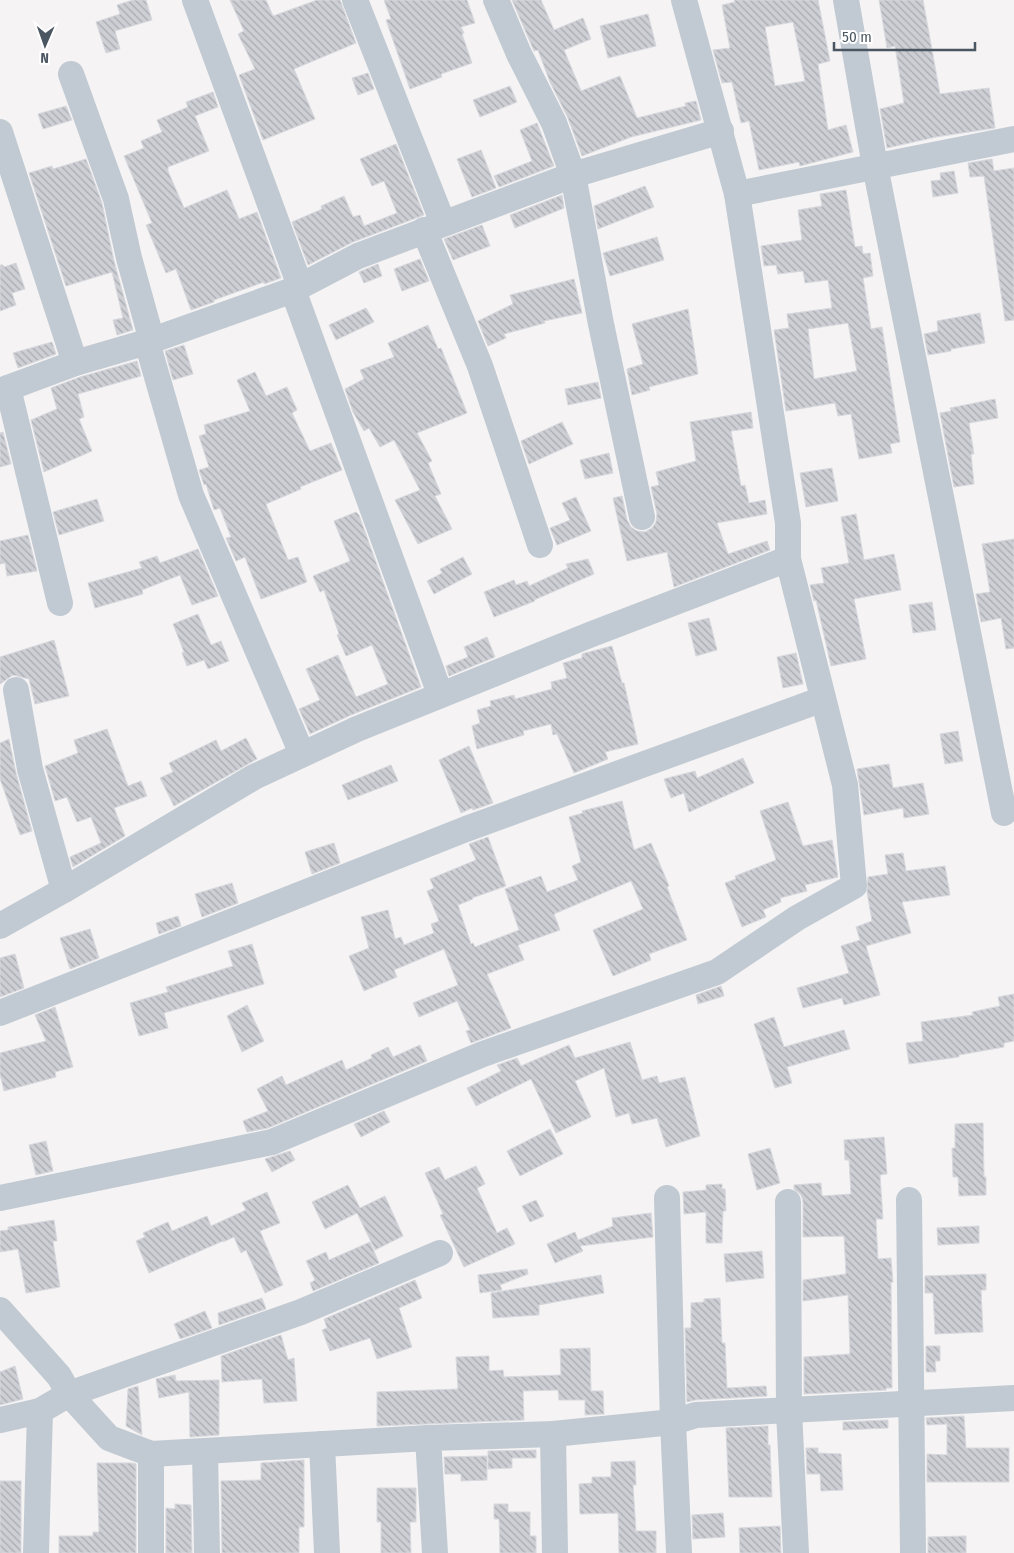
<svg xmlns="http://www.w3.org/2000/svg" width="1014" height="1553" font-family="'Fira Sans Condensed',sans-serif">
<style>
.building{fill:url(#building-back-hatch);stroke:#d7d9de;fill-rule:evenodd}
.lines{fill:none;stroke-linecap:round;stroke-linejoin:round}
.minor{stroke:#c1cad2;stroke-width:26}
</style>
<defs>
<pattern id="building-back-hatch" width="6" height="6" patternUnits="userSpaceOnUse" patternTransform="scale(1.25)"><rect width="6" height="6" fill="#cdcfd5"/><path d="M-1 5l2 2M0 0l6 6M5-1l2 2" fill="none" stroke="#a8abb0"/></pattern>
</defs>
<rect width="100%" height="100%" fill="#f5f3f3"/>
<!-- building -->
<g class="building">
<path d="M133 0H146L152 20 115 31 120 49 106 53 96 22 120 14 117 5Z"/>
<path d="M230 0H266L273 16 317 0H340L356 43 294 69 315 119 263 140 239 75 255 69 238 34 244 31Z"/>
<path d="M384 0H467L475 23 461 27 464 33 462 34 472 63 441 74 442 77 410 89 386 20 391 19Z"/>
<path d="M512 0H541L554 30 583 18 591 39 564 50 581 91 620 76 637 118 686 106 685 103 696 101 701 120 631 137 582 156 568 118 550 82 538 50 534 51Z"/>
<path d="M734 0H818L830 61 818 64 828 130 846 125 853 152 800 166 799 162 759 170 749 121 741 123 732 82 722 83 713 50 730 48 722 5 735 2ZM793 22 805 81 775 86 765 27Z"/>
<path d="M879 0H923L940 94 989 88 995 128 936 137 887 148 880 109 904 103 895 46 887 48Z"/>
<path d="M648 14 656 46 608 58 600 26Z"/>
<path d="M368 73 374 89 358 95 352 78Z"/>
<path d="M510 86 517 102 480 117 473 100Z"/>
<path d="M213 92 218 107 195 116 209 151 168 167V171L184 208 227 190 239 219 257 212 281 278 264 284V282L214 300V302L191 310 176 269 166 273 146 225 152 223 124 156 144 148 141 141 162 132 157 120 188 107 186 102Z"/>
<path d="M66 106 72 120 43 129 38 114Z"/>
<path d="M537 123 554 166 499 187 494 176 532 161 520 130Z"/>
<path d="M396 144 424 215 353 242 308 265 292 222 322 209 321 206 344 196 353 217 360 215 364 226 397 213 384 181 372 186 360 159Z"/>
<path d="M481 150 496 188 472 197 457 159Z"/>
<path d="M86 159 102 203 114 261 133 330 117 335 113 320 123 318 112 272 66 286 29 173 52 166 53 169Z"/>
<path d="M992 159 994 171 1014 168V320L1005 321 984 176 970 177 968 163Z"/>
<path d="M954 171 958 193 933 197 931 181 941 180 940 173Z"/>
<path d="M645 186 654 207 598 229 594 206Z"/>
<path d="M846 190 855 247 862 246 863 254 870 253 873 276 863 278 871 329 882 327 900 442 890 444 892 453 859 459 851 414 838 416 835 403 786 411 774 330 789 328 787 314 832 308 828 280 805 283 803 271 778 274 776 265 764 266 761 246 802 240 798 210 822 206 820 194ZM848 323 857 371 814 379 808 329Z"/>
<path d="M562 195 564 208 515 228 510 215Z"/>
<path d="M482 225 490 246 453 260 444 239Z"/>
<path d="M657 237 664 260 610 276 603 253Z"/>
<path d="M420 259 429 281 402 291 394 269Z"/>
<path d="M16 263 25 289 12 293 16 305 0 311V265H3L4 267Z"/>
<path d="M378 264 382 276 364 283 359 272Z"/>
<path d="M574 279 582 313 544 321 545 323 504 334 506 338 488 346 478 321 513 304 510 295Z"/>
<path d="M366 308 374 322 336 340 329 325Z"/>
<path d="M688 309 698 374 649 387 650 390 632 395 627 369 643 364 632 324Z"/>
<path d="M980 313 985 343 951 349V351L928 355 924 334 938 331 937 321Z"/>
<path d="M428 325 438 349 441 348 467 413 417 433 432 461 428 463 441 494 435 496 452 529 418 544 395 500 420 490 394 440 380 447 369 428 364 431 353 412 345 389 364 379 360 370 394 357 388 343Z"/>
<path d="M52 342 56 354 18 368 13 353Z"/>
<path d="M184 345 193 374 173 380 165 351Z"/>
<path d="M137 361 141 376 78 394 84 417 79 419 92 451 44 472 31 420 57 409 51 388 80 377Z"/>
<path d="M255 372 266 396 287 387 297 410 292 413 310 451 331 443 342 470 300 487 301 489 266 504 288 560 298 557 307 582 261 599 245 557 236 561 226 538 231 537 220 508 214 510 206 484 204 485 199 470 209 467 199 436 206 434 204 425 250 411 237 380Z"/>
<path d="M598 382 601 398 568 405 565 389Z"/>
<path d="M995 399 998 418 969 423 974 454H971L974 484 954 487 940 413 951 411 950 408Z"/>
<path d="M751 412 753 428 731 431 741 486 745 485 749 503 765 500 767 514 717 523 728 554 767 541 770 550 674 587 667 552 627 561 613 498 622 496 627 520 631 527 637 531 645 532 652 528 656 522 657 514 651 487 659 485 656 472 696 461 690 422Z"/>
<path d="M562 422 573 444 529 464 521 441Z"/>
<path d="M3 432 11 464 0 467V433Z"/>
<path d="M609 453 613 473 585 479 580 460Z"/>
<path d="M832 468 838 501 806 507 800 473Z"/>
<path d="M576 497 591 531 557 545 550 528 570 520 562 503Z"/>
<path d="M97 499 104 521 59 535 53 512Z"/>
<path d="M356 512 359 515 421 687 351 715 310 734 299 709 320 700 306 669 338 655 356 697 388 684 372 645 346 656 337 635 339 634 324 590 320 592 313 576 350 561 334 521Z"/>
<path d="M856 514 864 560 894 554 901 590 854 599 866 659 831 666 816 600 814 601 810 585 824 583 821 568 849 563 841 517Z"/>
<path d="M28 535 37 571 7 576 5 563 0 564V541Z"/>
<path d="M1014 539V648L1006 649 1001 618 981 622 976 594 990 592 982 544Z"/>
<path d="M198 549 218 596 192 605 180 575 142 590 143 594 95 608 88 583 142 568 139 562 157 556 160 563Z"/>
<path d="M463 557 472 574 434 594 427 581 442 573 440 569Z"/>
<path d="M588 559 594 574 534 600 535 601 494 617 484 592 514 580 516 585 527 581 529 586 568 568 566 564Z"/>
<path d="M932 602 936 630 913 633 909 605Z"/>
<path d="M198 614 211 645 221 641 229 661 208 669 204 660 187 666 182 653 184 652 173 624Z"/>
<path d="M709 618 717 650 696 656 688 623Z"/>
<path d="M487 637 495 657 449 676 446 666 468 657 464 647Z"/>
<path d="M54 640 69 696 35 704 29 679 13 675 0 684V657Z"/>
<path d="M612 646 622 683H624L638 744 605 752 608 759 574 773 557 734 553 735 551 724 523 731 524 735 477 749 472 726 480 723 477 710 491 706 490 701 514 695 515 699 552 689 551 682 567 678 563 663 582 658V654L585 653Z"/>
<path d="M796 653 803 684 783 688 777 657Z"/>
<path d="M107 729 128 786 141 781 147 796 114 808 125 836 73 867 70 857 101 843 91 817 77 822 67 797 55 801 45 766 78 753 74 740Z"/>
<path d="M958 731 963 761 945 764 940 734Z"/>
<path d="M246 738 257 759 174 806 160 778 173 772 169 763 216 740 221 751Z"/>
<path d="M9 739 16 773 32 831 20 835 0 779V743Z"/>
<path d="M469 746 493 803 473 810 472 808 461 813 439 760Z"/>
<path d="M743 758 754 783 689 812 684 793 671 798 664 779 695 771 697 778Z"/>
<path d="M889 764 893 788 923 783 929 814 904 818 903 808 864 815 857 769Z"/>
<path d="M391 765 398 781 348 800 342 785Z"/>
<path d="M622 801 634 850 651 843 669 886 667 887 687 940 649 954 651 960 613 976 593 930 643 909 631 881 554 914 560 930 518 945 524 960 487 974 511 1028 471 1043 466 1031 470 1030 457 1001 419 1017 413 1003 458 985 444 949 394 970 397 977 364 991 349 956 369 948 361 917 388 910 395 939 401 937 404 945 434 933 431 924 439 921 427 891 434 888 430 879 476 860 469 844 488 837 506 886 472 898 473 899 458 905 471 944 473 943 475 947 519 930 505 889 541 876 547 892 578 880 572 866 581 862 569 817 583 813 582 811Z"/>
<path d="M788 802 803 846 832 840 838 877 805 885 807 891 780 898 781 902 763 910 766 917 742 927 725 883 736 879 735 876 776 860 760 811Z"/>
<path d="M334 843 340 863 312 874 305 852Z"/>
<path d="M903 853 906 871 945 866 950 895 902 902 911 933 866 946 880 995 844 1005 842 998 803 1008 797 988 849 973 841 946 860 940 856 927 872 921 867 892 868 877 888 874 885 855Z"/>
<path d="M232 883 238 903 202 917 195 894Z"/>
<path d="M178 916 181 926 159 934 156 923Z"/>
<path d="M90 929 99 958 70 969 60 938Z"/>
<path d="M252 944 264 984 164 1013 168 1028 139 1036 130 1003 168 992 166 987 233 966 228 951Z"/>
<path d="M15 954 24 988 0 997V958Z"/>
<path d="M721 986 724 996 698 1004 696 995Z"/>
<path d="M1014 994V1041L1004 1043V1047L959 1055V1057L909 1064 906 1043 923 1041 921 1022 973 1015 972 1012 1000 1006 998 997Z"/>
<path d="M247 1005 264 1041 242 1052 227 1016Z"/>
<path d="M55 1007 73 1067 55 1072 56 1077 4 1091 0 1074V1053L46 1041 35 1015Z"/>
<path d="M774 1017 784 1047 844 1030 850 1049 787 1067 792 1083 775 1088 754 1024Z"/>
<path d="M630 1042 642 1080 657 1076 659 1083 685 1077 700 1136 666 1147 657 1118 632 1124 629 1113 616 1117 604 1068 575 1081 591 1117 556 1133 531 1079 476 1106 467 1088 501 1071 497 1065 517 1058 521 1066 569 1045 575 1058Z"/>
<path d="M420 1045 427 1061 268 1128 247 1132 243 1121 268 1111 257 1089 282 1076 286 1085 342 1060 346 1070 372 1058 371 1055 388 1047 393 1057Z"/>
<path d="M384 1111 390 1122 361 1137 354 1124Z"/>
<path d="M983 1123 984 1177H986V1195L959 1196 958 1177H953L952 1148H955V1124Z"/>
<path d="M550 1129 563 1154 520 1176 507 1151Z"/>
<path d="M884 1137 887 1174 880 1175 883 1219H876L877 1241 878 1259 891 1258 893 1282H891L892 1388H886V1390L804 1394V1357L850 1354 848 1295 803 1301V1280L846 1274 844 1236 803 1237V1201L801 1195 794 1189V1185L821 1183 822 1196 851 1194 849 1160H845L844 1140Z"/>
<path d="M46 1141 53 1171 36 1175 29 1145Z"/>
<path d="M770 1148 780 1183 757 1190 748 1154Z"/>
<path d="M290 1151 295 1160 272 1172 265 1159Z"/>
<path d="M476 1166 485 1184 477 1188 497 1233 507 1228 515 1244 464 1267 440 1215 443 1214 425 1173 439 1167 445 1180Z"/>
<path d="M722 1184V1189H725L726 1211H723L722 1243H706V1212L684 1214 683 1192 706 1190V1185Z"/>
<path d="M348 1185 360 1208 385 1196 403 1236 375 1250 357 1213 325 1229 312 1202Z"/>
<path d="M267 1192 280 1223 260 1231 283 1285 265 1293 246 1250 241 1253 234 1237 223 1242V1241L149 1273 136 1241 145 1237 143 1233 168 1222 172 1231 207 1216 211 1226 246 1210 242 1203Z"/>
<path d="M536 1200 544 1216 530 1222 522 1206Z"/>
<path d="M651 1213 653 1237 580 1246 583 1251 555 1263 547 1244 575 1232 578 1240 613 1226 612 1218Z"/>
<path d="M54 1220 57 1241H53L60 1287 26 1293 18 1249 0 1252V1231L8 1230V1227Z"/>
<path d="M979 1226V1243L938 1245 937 1228Z"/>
<path d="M370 1242 379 1263 313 1291 310 1283 315 1280 306 1261 326 1252 329 1260Z"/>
<path d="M762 1251 764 1278 726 1282 724 1254Z"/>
<path d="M527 1269 528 1274 500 1285 502 1290 480 1293 478 1275Z"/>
<path d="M986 1274V1290H981L983 1332 935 1334 933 1293H925V1276Z"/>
<path d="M601 1275 604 1293 539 1305V1315L493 1318 491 1293Z"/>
<path d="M415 1280 422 1298 399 1308 412 1347 377 1359 370 1338 330 1351 322 1330 327 1328 324 1319Z"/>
<path d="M262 1298 266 1309 219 1325 218 1313Z"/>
<path d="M720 1298 722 1343H725L727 1388 766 1386 767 1396 695 1400 687 1402 685 1328H691V1303L704 1302V1299Z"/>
<path d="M205 1311 212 1328 180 1339 174 1324Z"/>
<path d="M281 1335 288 1360 294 1358 297 1401 264 1403 262 1379 222 1382 221 1356Z"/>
<path d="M926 1346H940V1361H935L936 1372H926Z"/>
<path d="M590 1348 591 1391H603L604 1414 585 1415V1400H559L558 1390 523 1391 524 1420 377 1426V1392L458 1389 456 1357 489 1356V1371L503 1370 504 1377 561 1375 560 1349Z"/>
<path d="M15 1366 23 1399 0 1405V1372Z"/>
<path d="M175 1375 176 1381 219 1380V1435L190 1437 189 1392 159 1398 156 1379Z"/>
<path d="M138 1386 142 1435 126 1426 128 1389Z"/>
<path d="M964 1416 966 1448H1009V1482H927V1454L947 1455V1424L927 1425 926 1418Z"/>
<path d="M888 1420V1428L843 1430V1422Z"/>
<path d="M768 1426V1445H770L772 1497H729L726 1428Z"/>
<path d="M806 1448H818V1453L841 1454 843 1490 821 1491 820 1474H807Z"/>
<path d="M536 1450V1458H512V1468L488 1469V1451Z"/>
<path d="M487 1456V1480L461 1481V1474H445L444 1457Z"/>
<path d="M304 1460V1527H299V1553H222L221 1481 261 1480V1463Z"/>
<path d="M635 1461 636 1485H633L636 1531H656V1553H619L618 1513 580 1514 579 1484 592 1483V1477H611V1462Z"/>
<path d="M97 1463H132L136 1464V1553H59V1536H93V1532H99Z"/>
<rect x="0" y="1481" width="21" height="72"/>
<path d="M377 1488H416V1522H410L411 1553H381V1522H377Z"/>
<path d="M175 1504 191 1505 192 1553H166V1508L175 1509Z"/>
<path d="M494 1504H508V1512H530V1536H536V1553H500L499 1519H494Z"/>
<path d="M723 1513 725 1537 693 1539 692 1515Z"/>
<path d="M780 1526 781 1553H740L739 1528Z"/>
<path d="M966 1536V1553H928V1537Z"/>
</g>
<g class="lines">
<!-- minor -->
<g class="minor">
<path d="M195 0 300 286"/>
<path d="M355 0 443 223"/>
<path d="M496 0 519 54 554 123 573 175 601 324 642 517"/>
<path d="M846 0 875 166 1004 813"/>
<path d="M71 74 116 199 129 258 152 341"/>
<path d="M0 132 75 363"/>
<path d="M737 194 1014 139"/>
<path d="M424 230 480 366 540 545"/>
<path d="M293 290 440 694"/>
<path d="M147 342 191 495 302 754"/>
<path d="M8 388 60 603"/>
<path d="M0 391 75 363 147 342 293 290 358 256 573 175 721 131"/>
<path d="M16 690 30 769 64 890"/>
<path d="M0 926 64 890 254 777 357 729 592 634 788 559"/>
<path d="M0 1013 466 829 823 699"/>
<path d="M0 1198 272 1142 483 1054 717 972 797 918 854 886 845 785 788 559V523L737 194 684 0"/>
<path d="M667 1198 673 1422 679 1553"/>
<path d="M909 1200 913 1553"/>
<path d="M788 1202 789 1411 796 1553"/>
<path d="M0 1310 59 1376 69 1394 109 1438 151 1454 428 1438"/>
<path d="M0 1420 40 1411 69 1394 301 1312 440 1253"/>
<path d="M553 1434 555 1553"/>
<path d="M322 1444 327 1553"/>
<path d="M205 1452 207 1553"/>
<path d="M36 1553 40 1411"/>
<path d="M151 1553V1454"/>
<path d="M435 1553 428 1438 553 1434 673 1422 696 1415 1014 1398"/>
</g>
</g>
<!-- north arrow -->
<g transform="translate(45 45) rotate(182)" stroke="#ffffff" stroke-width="4" paint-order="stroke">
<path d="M0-4L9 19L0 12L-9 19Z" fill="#4a5661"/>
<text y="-8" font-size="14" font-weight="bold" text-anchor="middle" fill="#4a5661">N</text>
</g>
<!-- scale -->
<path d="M834 42v8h141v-8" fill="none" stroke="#4a5661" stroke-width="2.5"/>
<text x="842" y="42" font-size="15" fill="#4a5661" stroke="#ffffff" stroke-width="4" paint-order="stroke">50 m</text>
</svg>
